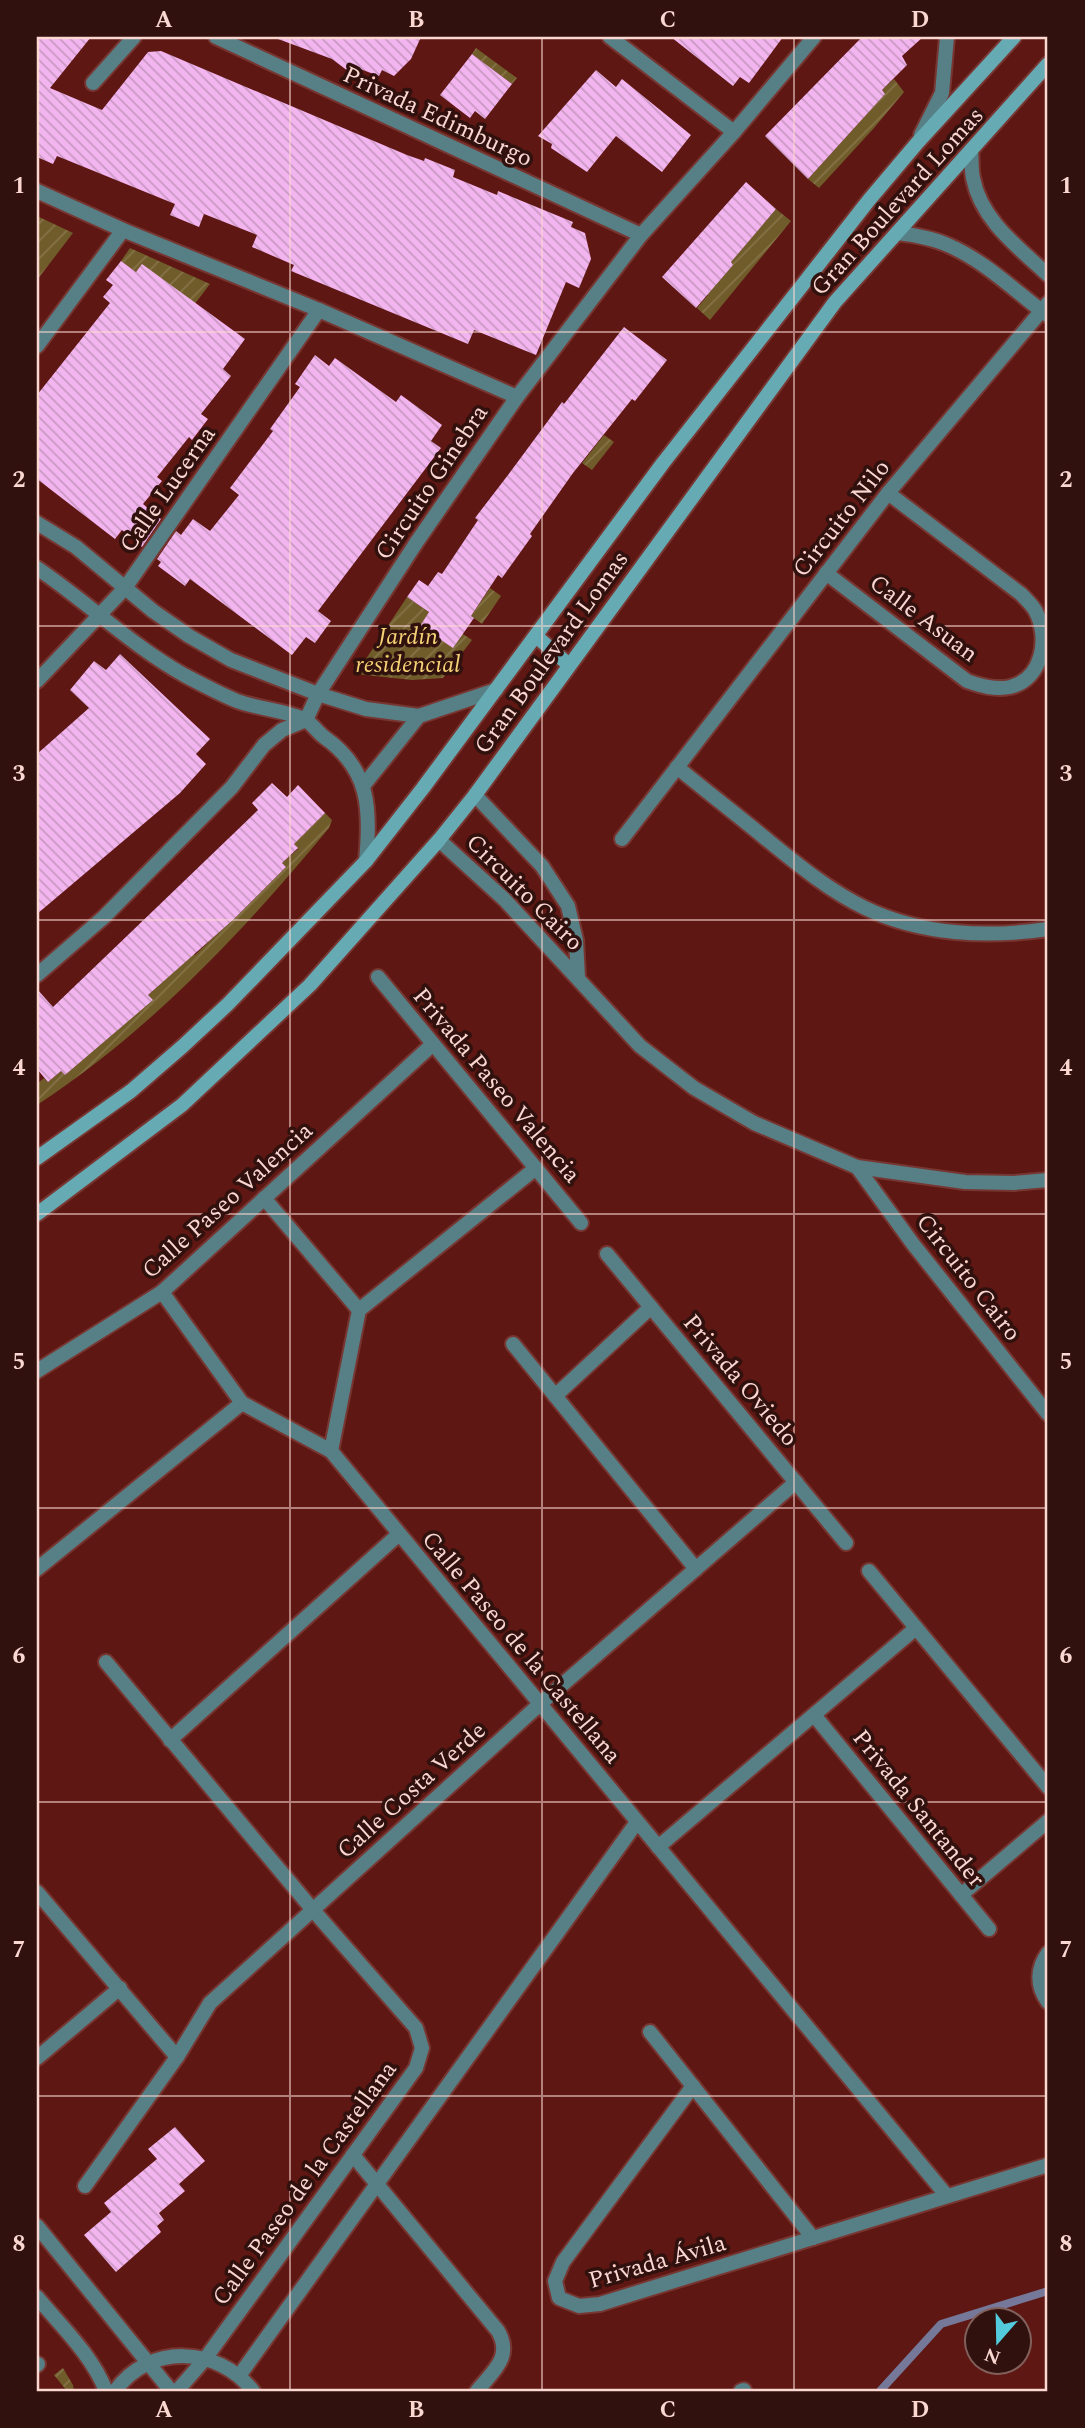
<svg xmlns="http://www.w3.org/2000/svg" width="1085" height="2428" font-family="Spectral,serif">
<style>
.garden{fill:url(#garden-furrows)}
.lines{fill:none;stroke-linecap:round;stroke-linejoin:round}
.stream{stroke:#76789a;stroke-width:8}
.building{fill:url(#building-back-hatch)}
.minor-casing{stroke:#773631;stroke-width:18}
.tertiary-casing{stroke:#773631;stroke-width:18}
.secondary-casing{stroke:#773631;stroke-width:18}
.minor{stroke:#567f86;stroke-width:14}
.tertiary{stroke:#567f86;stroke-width:14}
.secondary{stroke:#66aab4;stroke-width:14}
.grid{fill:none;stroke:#fbd7d2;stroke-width:2;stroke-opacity:0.55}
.labels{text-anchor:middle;stroke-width:7;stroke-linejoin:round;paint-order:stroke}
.street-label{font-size:24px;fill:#fbd7d2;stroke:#30110d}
.park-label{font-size:24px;font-style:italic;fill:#f6d276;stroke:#30110d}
.neatline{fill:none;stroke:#fbd7d2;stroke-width:2.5}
.grid-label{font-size:23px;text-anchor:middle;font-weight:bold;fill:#fbd7d2}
</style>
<defs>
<pattern id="garden-furrows" width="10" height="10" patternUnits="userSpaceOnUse" patternTransform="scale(1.75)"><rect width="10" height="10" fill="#705c2a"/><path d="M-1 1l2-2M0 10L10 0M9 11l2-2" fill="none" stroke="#857348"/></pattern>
<pattern id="building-back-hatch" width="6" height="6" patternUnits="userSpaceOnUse" patternTransform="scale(1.75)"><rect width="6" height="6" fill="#f3b5ef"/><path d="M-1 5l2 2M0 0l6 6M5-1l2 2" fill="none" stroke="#c998c3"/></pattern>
</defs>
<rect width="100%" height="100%" fill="#5e1712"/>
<!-- garden -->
<g class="garden">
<path d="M476 48 517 78 512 84 472 54Z"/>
<path d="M894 79 904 92 874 128 819 188 808 179 885 94 882 90Z"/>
<path d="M776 209 791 221 710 320 697 308 708 295 704 290 724 275 733 265 730 262Z"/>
<path d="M37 216 73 233 37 280Z"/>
<path d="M130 248 210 284 174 331 142 265 136 272 121 261Z"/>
<path d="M604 435 614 442 592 470 582 463Z"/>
<path d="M490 588 501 596 482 624 471 616Z"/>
<path d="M407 597 429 612 422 624 463 634 472 640 443 678 412 680 356 674Z"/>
<path d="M325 813 332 820 329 828C245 930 149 1032 37 1105V1084L44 1078 48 1082 61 1071 65 1075 163 981 190 951 195 955 222 929 230 915 234 919 286 867 282 863 298 849 294 844Z"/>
<path d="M63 2368 73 2385 74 2391H67L54 2375Z"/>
</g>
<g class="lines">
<!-- stream -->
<path class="stream" d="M880 2391 941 2324 1048 2291"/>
</g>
<!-- building -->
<g class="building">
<path d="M37 37H91L50 88 102 110 148 52 161 51 407 155 424 161 425 158 455 170 453 177 497 195 498 191 573 222 571 227 585 233 591 259 579 288 566 282 536 355 474 330 468 344 291 271 294 265 252 247 257 235 204 214 199 227 170 215 175 204 57 156 53 164 37 157Z"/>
<path d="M279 37H421L411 59 394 76 382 70 379 76 352 66 348 71 332 59 278 39Z"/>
<path d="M671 37H783L749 83 740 77 733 86Z"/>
<path d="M862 37H923L902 56 907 65 882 90 885 94 808 179 765 136Z"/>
<path d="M472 54 512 84 485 119 475 111 470 118 440 95Z"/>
<path d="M596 70 616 87 622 79 691 135 662 172 616 136 587 172 551 148 552 144 538 136Z"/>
<path d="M746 182 776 209 731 262 733 265 696 308 662 277Z"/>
<path d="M121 261 136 272 142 264 245 339 223 369 231 376 201 414 208 419 192 440 189 437 157 477 162 481 143 504 161 519 142 547 122 530 115 539 37 479V395L110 303 103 297 113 285 106 280Z"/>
<path d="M624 327 667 360 635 401 632 399 573 473 530 534 532 536 502 578 498 575 471 616 474 618 453 648 420 626 429 612 407 597 419 580 428 586 438 572 442 574 478 520 475 518 508 475 562 402 564 404Z"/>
<path d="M315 355 329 366 335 358 396 402 401 395 442 425 431 441 441 448 318 611 331 621 315 643 306 637 292 655 190 579 185 586 158 566 161 562 157 559 176 531 181 535 193 519 210 531 239 495 230 488 273 431 270 429 300 387 295 384Z"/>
<path d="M120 654 210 739 196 754 206 764 180 793 37 914V754L89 708 70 690 94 661 106 670Z"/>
<path d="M272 783 287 797 298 785 325 813 294 844 298 848 282 863 286 867 234 919 148 995 153 1000 65 1075 61 1071 48 1082 37 1069V989L53 1007 258 810 252 803Z"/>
<path d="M175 2127 205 2161 179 2184 185 2191 159 2213 164 2220 157 2226 161 2232 116 2272 84 2235 111 2212 104 2203 157 2159 148 2149Z"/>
</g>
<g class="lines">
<!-- minor casing -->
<g class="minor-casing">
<g id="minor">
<path d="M216 37 641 235"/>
<path d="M610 37 734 132"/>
<path d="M93 83 134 37"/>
<path d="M921 135 942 93 947 37"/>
<path d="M971 150C972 159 971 169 973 178 981 220 1018 247 1048 275"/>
<path d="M37 191 123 230 319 310 517 397"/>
<path d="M897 233C915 235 933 238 950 246 986 262 1016 292 1047 315"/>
<path d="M37 346 123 230"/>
<path d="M37 523 76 547 153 611 189 636 231 660 318 694 366 709 419 716 496 690"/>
<path d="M37 568C87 602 131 645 184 675 201 684 220 694 237 701 259 709 284 710 304 719 312 723 317 732 324 737 370 769 371 810 366 861"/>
<path d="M826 573 967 681C981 686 995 690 1010 687 1043 679 1050 637 1035 610 1032 605 1026 599 1021 594L888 493"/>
<path d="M37 681 125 588 319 310"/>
<path d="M677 767C706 791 736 814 765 838 797 864 828 890 865 908 921 935 988 938 1048 929"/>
<path d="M363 786 419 716"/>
<path d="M475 795 542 866 568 906 576 940 578 977"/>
<path d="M622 839 888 493 1048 303"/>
<path d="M439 840 504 899 640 1046 694 1088 754 1123 857 1167 965 1182 1014 1183 1048 1180"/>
<path d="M37 975 104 917 232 787 264 745 282 730 306 720 318 694 416 543 517 397 641 235 734 132 814 37"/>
<path d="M378 977 581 1223"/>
<path d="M857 1167 913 1244 1048 1414"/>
<path d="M264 1198 359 1310"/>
<path d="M607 1254 846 1543"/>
<path d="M162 1292 242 1403 331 1451 947 2196"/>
<path d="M513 1344 696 1569"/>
<path d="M37 1371 162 1292 433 1044"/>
<path d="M555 1396 651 1307"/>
<path d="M331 1451 359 1310 536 1168"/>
<path d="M37 1569 242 1403"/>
<path d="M869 1571 1048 1787"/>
<path d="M106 1662 313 1910 416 2028 422 2048 416 2068 205 2359 177 2391"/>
<path d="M814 1715 989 1929"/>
<path d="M170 1740 399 1534"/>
<path d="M658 1847 916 1628"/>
<path d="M37 1892 177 2057"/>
<path d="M961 1895 1048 1821"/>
<path d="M1048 1953C1037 1968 1036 1986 1048 2002"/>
<path d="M650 2032 813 2238"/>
<path d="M37 2058 120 1988"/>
<path d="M693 2086 563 2262 555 2281 559 2298 579 2306 600 2304 1048 2165"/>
<path d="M353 2155 498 2331C513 2357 493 2371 477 2391"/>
<path d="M85 2186 177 2057 210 2003 540 1704 796 1482"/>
<path d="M37 2365 38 2364"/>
<path d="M239 2376 637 1822"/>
<path d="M741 2391 744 2390"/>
</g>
</g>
<!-- tertiary casing -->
<g class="tertiary-casing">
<g id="tertiary">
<path d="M37 2226 171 2391"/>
<path d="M37 2297C61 2326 92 2355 106 2391"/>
<path d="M115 2391C149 2343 218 2346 253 2391"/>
</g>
</g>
<!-- secondary casing -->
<g class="secondary-casing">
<g id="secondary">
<path d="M536 636 569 665"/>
<path d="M37 1158 131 1091 183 1046 228 1004 366 861 423 788 663 463 869 200 918 142 1014 37"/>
<path d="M37 1214 182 1105 310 985 439 840 475 795 835 302 1048 64"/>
</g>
</g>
<!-- minor -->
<use href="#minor" class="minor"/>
<!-- tertiary -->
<use href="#tertiary" class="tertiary"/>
<!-- secondary -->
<use href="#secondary" class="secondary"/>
</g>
<!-- grid -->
<path class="grid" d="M290 37V2391M542 37V2391M794 37V2391M37 332H1048M37 626H1048M37 920H1048M37 1214H1048M37 1508H1048M37 1802H1048M37 2096H1048"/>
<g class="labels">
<!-- street labels -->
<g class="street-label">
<text transform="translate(438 116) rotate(25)" y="8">Privada Edimburgo</text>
<text transform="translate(897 201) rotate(-48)" y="8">Gran Boulevard Lomas</text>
<text transform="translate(431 482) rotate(-56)" y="8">Circuito Ginebra</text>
<text transform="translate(167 489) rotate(-55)" y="8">Calle Lucerna</text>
<text transform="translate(841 518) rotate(-52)" y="8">Circuito Nilo</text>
<text transform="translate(924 618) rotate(37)" y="8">Calle Asuan</text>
<text transform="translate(551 652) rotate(-54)" y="8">Gran Boulevard Lomas</text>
<text transform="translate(525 892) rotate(45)" y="8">Circuito Cairo</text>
<text transform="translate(497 1085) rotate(50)" y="8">Privada Paseo Valencia</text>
<text transform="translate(227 1200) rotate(-42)" y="8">Calle Paseo Valencia</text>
<text transform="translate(969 1277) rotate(52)" y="8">Circuito Cairo</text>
<text transform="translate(741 1380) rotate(50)" y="8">Privada Oviedo</text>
<text transform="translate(522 1647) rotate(50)" y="8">Calle Paseo de la Castellana</text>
<text transform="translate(411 1790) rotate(-42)" y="8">Calle Costa Verde</text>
<text transform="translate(919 1808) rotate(51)" y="8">Privada Santander</text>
<text transform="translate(304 2183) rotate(-54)" y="8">Calle Paseo de la Castellana</text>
<text transform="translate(657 2261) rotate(-16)" y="8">Privada Ávila</text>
</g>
<!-- park labels -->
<g class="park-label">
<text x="408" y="644">Jardín<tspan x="408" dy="28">residencial</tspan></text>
</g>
</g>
<!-- border -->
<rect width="1085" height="2428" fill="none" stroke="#30110d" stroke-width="77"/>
<!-- north arrow -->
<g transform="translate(998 2341) rotate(200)"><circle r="33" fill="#30110d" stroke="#81605c" stroke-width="2"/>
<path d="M0-5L12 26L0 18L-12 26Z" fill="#53cbdc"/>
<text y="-10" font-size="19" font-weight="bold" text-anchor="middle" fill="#fbd7d2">N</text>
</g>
<rect x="38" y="38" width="1008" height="2352" class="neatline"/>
<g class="grid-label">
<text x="164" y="27">A</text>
<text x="416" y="27">B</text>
<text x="668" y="27">C</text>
<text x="920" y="27">D</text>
<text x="19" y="193">1</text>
<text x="1066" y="193">1</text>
<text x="19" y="487">2</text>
<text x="1066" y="487">2</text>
<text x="19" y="781">3</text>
<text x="1066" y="781">3</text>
<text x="19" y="1075">4</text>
<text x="1066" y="1075">4</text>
<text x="19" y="1369">5</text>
<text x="1066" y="1369">5</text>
<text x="19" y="1663">6</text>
<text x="1066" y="1663">6</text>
<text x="19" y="1957">7</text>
<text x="1066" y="1957">7</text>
<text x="19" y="2251">8</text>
<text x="1066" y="2251">8</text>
<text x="164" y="2417">A</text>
<text x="416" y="2417">B</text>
<text x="668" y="2417">C</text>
<text x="920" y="2417">D</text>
</g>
</svg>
